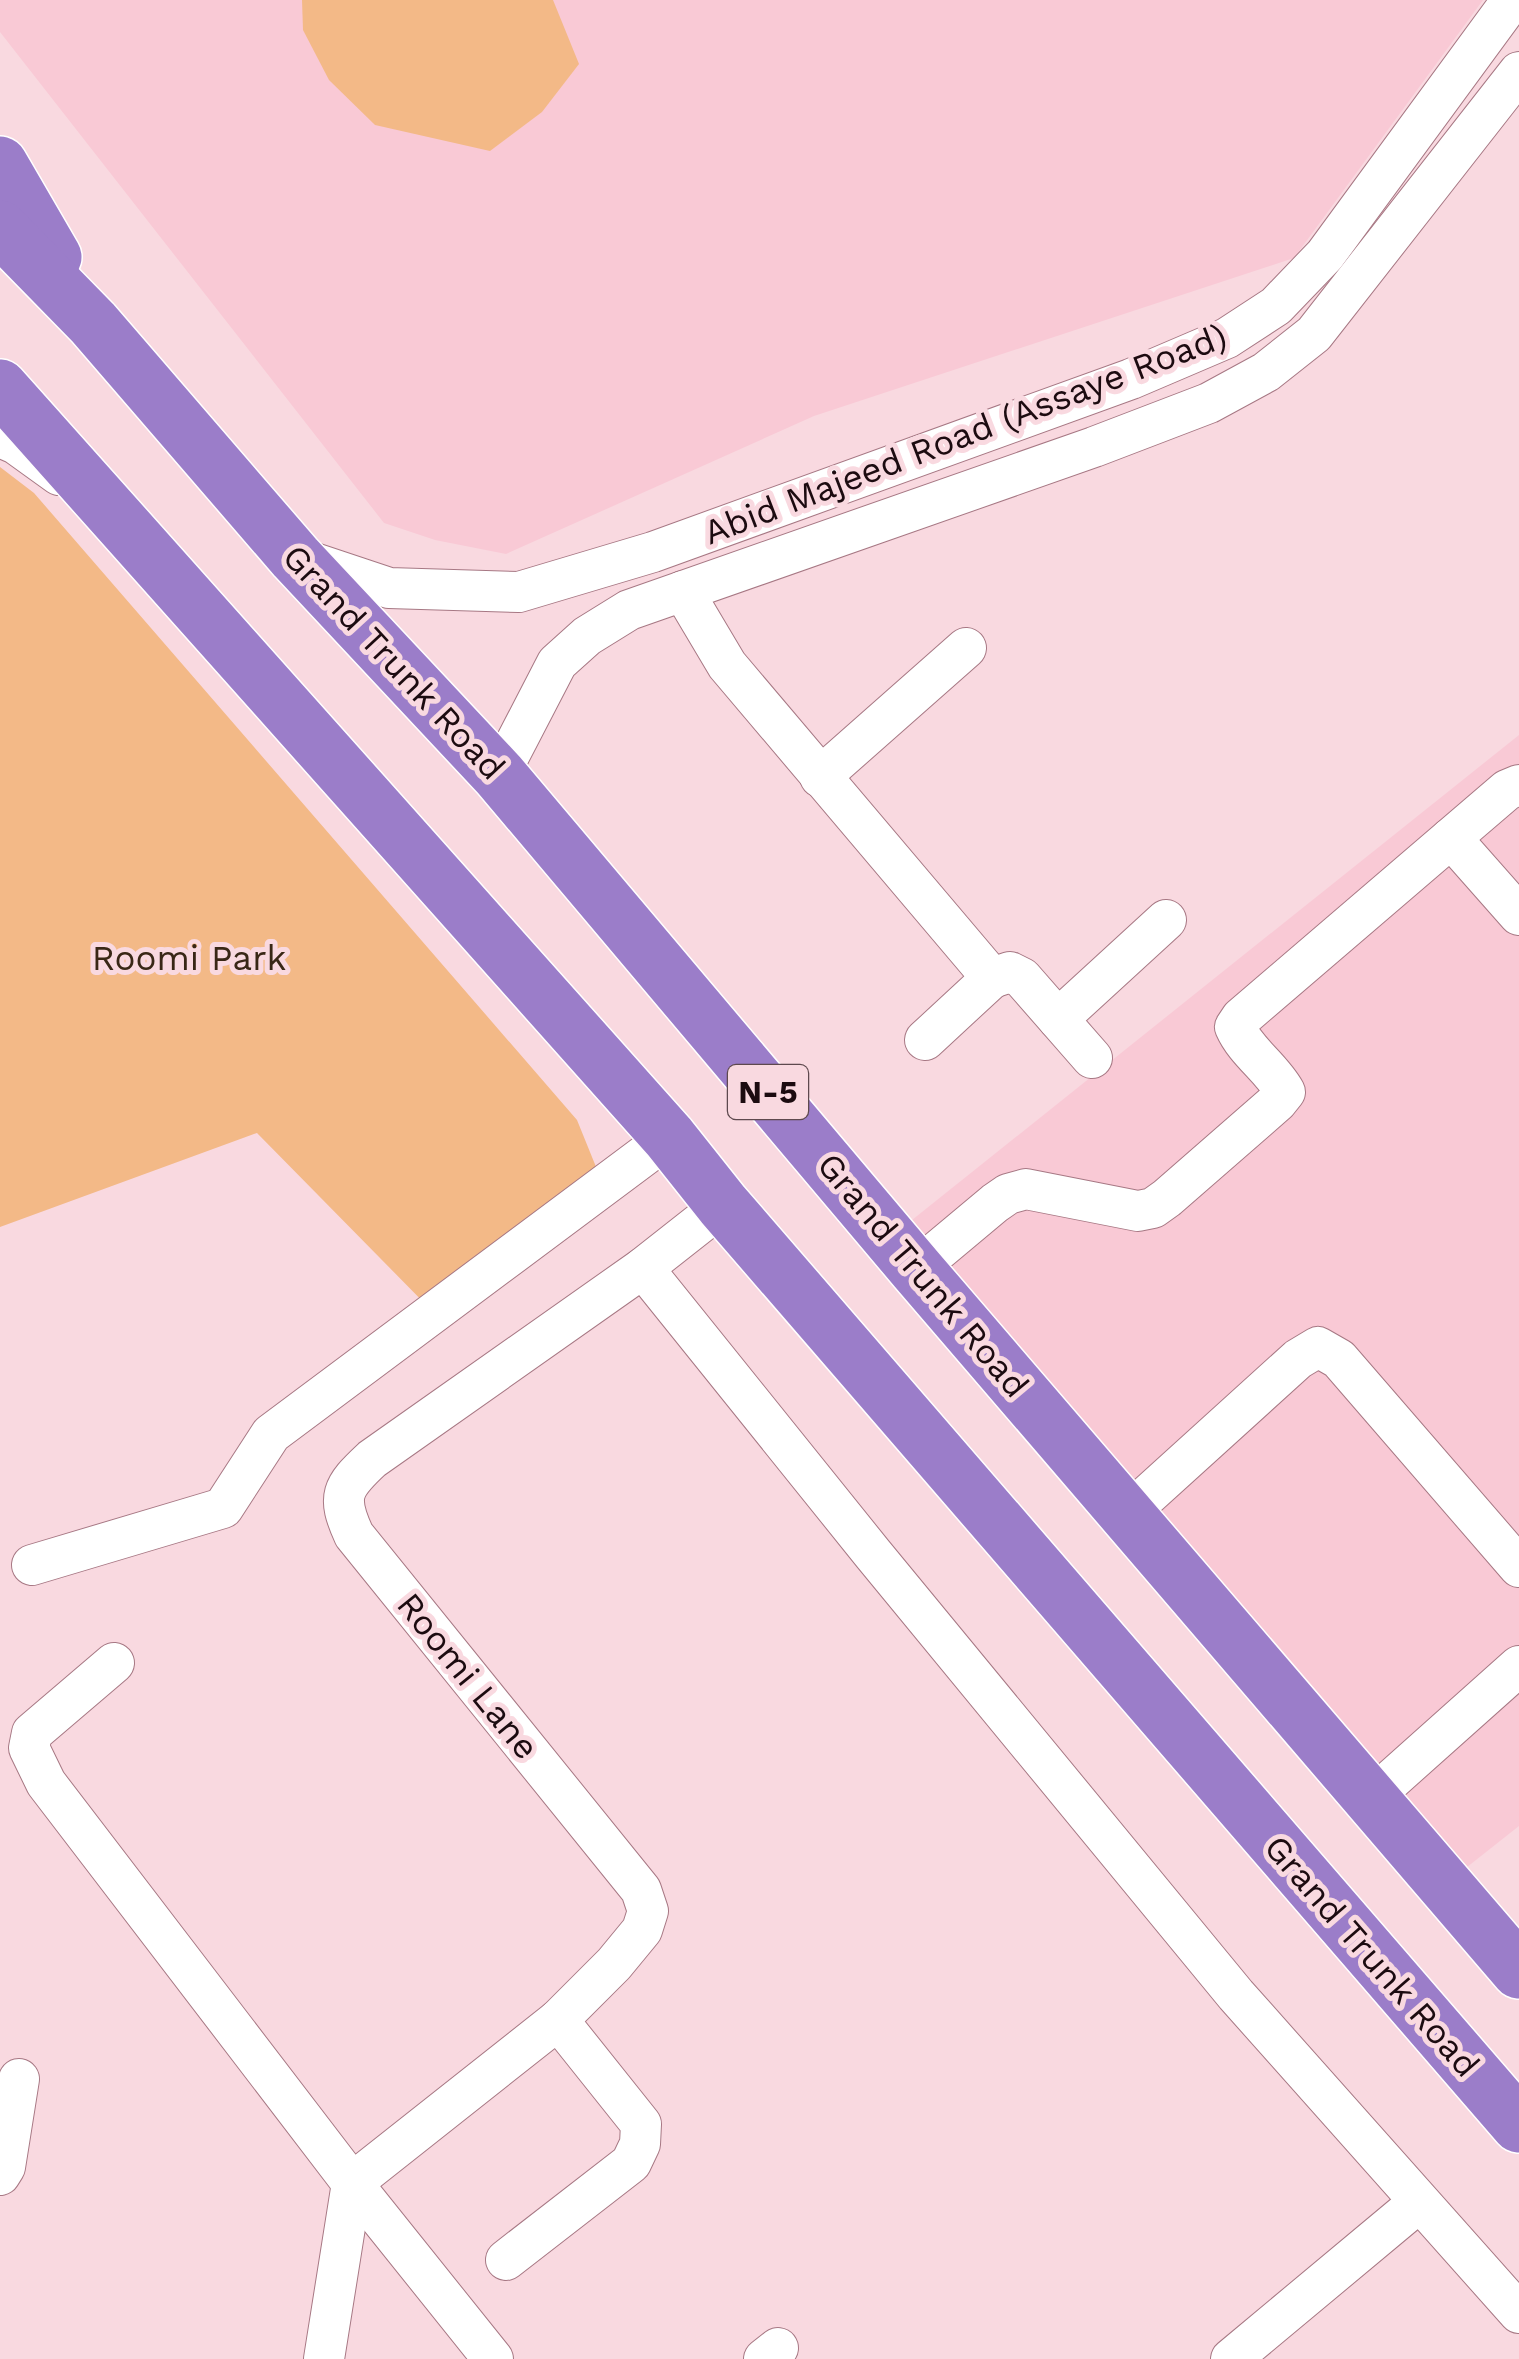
<svg xmlns="http://www.w3.org/2000/svg" width="1519" height="2359" font-family="'Work Sans',sans-serif">
<style>
.built{fill:#f9c9d5}
.green{fill:#f3b987}
.lines{fill:none;stroke-linecap:round;stroke-linejoin:round}
.minor-casing{stroke:#a77884;stroke-width:42}
.highway-casing{stroke:#fff;stroke-width:58}
.minor{stroke:#fff;stroke-width:40}
.highway{stroke:#9b7dc9;stroke-width:55}
.labels{text-anchor:middle;stroke-width:10;stroke-linejoin:round;paint-order:stroke}
.shield{fill:#f9d9e0;stroke:#5e494e;stroke-width:2.5}
.shield-label{font-size:32px;font-weight:bold;fill:#1c0b10}
.street-label{font-size:35px;fill:#1c0b10;stroke:#f9d9e0}
.park-label{font-size:35px;fill:#392716;stroke:#f9d9e0}
</style>
<rect width="100%" height="100%" fill="#f9d9e0"/>
<!-- built -->
<g class="built">
<path d="M0 0H1483L1294 258 814 416 506 554 435 540 384 523 0 32Z"/>
<path d="M1519 735V1826L1457 1875 902 1228Z"/>
</g>
<!-- green -->
<g class="green">
<path d="M302 0H553L579 64 542 112 490 151 375 125 329 80 303 30Z"/>
<path d="M0 467 34 493 577 1120 607 1194 441 1320 257 1133 0 1227Z"/>
</g>
<g class="lines">
<!-- minor casing -->
<g class="minor-casing">
<g id="minor">
<path d="M0 437 16 444 59 475"/>
<path d="M299 558 389 588 519 592 653 552 1131 379 1227 338 1276 306 1325 255 1512 0"/>
<path d="M683 591 727 665 992 978 1010 972 1022 978 1092 1058"/>
<path d="M499 775 557 663 587 636 629 610 1094 447 1209 403 1266 372 1314 334 1519 72"/>
<path d="M820 777 966 648"/>
<path d="M1451 838 1519 915"/>
<path d="M1058 1019 1166 920"/>
<path d="M925 1040 992 978"/>
<path d="M643 1268 873 1554 1236 1995 1519 2313"/>
<path d="M916 1269 995 1203 1008 1194 1026 1189 1138 1211 1153 1208 1167 1198 1277 1102 1285 1092C1272 1068 1246 1052 1235 1027L1241 1018 1507 790 1519 785"/>
<path d="M1127 1514 1298 1359 1318 1347 1339 1359 1519 1567"/>
<path d="M32 1565 223 1508 271 1434 669 1137"/>
<path d="M114 1663 32 1733 29 1748 46 1783 352 2183 493 2359"/>
<path d="M1370 1799 1519 1666"/>
<path d="M0 2175 5 2167 19 2079"/>
<path d="M506 2260 631 2163 640 2144 641 2124 558 2020"/>
<path d="M324 2359 352 2183 558 2020 614 1964 642 1930 648 1911 641 1890 354 1535C336 1496 342 1487 372 1459L643 1268 723 1205"/>
<path d="M764 2359 778 2348"/>
<path d="M1231 2359 1418 2203"/>
</g>
</g>
<!-- highway casing -->
<g class="highway-casing">
<g id="highway">
<path d="M0 164 54 257"/>
<path d="M0 228 93 323 295 557 499 775 916 1269 1519 1971"/>
<path d="M0 387 669 1137 723 1205 1519 2125"/>
</g>
</g>
<!-- minor -->
<use href="#minor" class="minor"/>
<!-- highway -->
<use href="#highway" class="highway"/>
</g>
<g class="labels">
<!-- shield labels -->
<rect class="shield" x="728" y="1065" width="80" height="54" rx="8"/>
<g class="shield-label">
<text x="768" y="1103">N-5</text>
</g>
<!-- street labels -->
<g class="street-label">
<text transform="translate(965 434) rotate(-21)" y="12">Abid Majeed Road (Assaye Road)</text>
<text transform="translate(394 662) rotate(47)" y="12">Grand Trunk Road</text>
<text transform="translate(923 1275) rotate(50)" y="12">Grand Trunk Road</text>
<text transform="translate(468 1676) rotate(51)" y="12">Roomi Lane</text>
<text transform="translate(1372 1956) rotate(49)" y="12">Grand Trunk Road</text>
</g>
<!-- park labels -->
<g class="park-label">
<text x="189" y="970">Roomi Park</text>
</g>
</g>
</svg>
